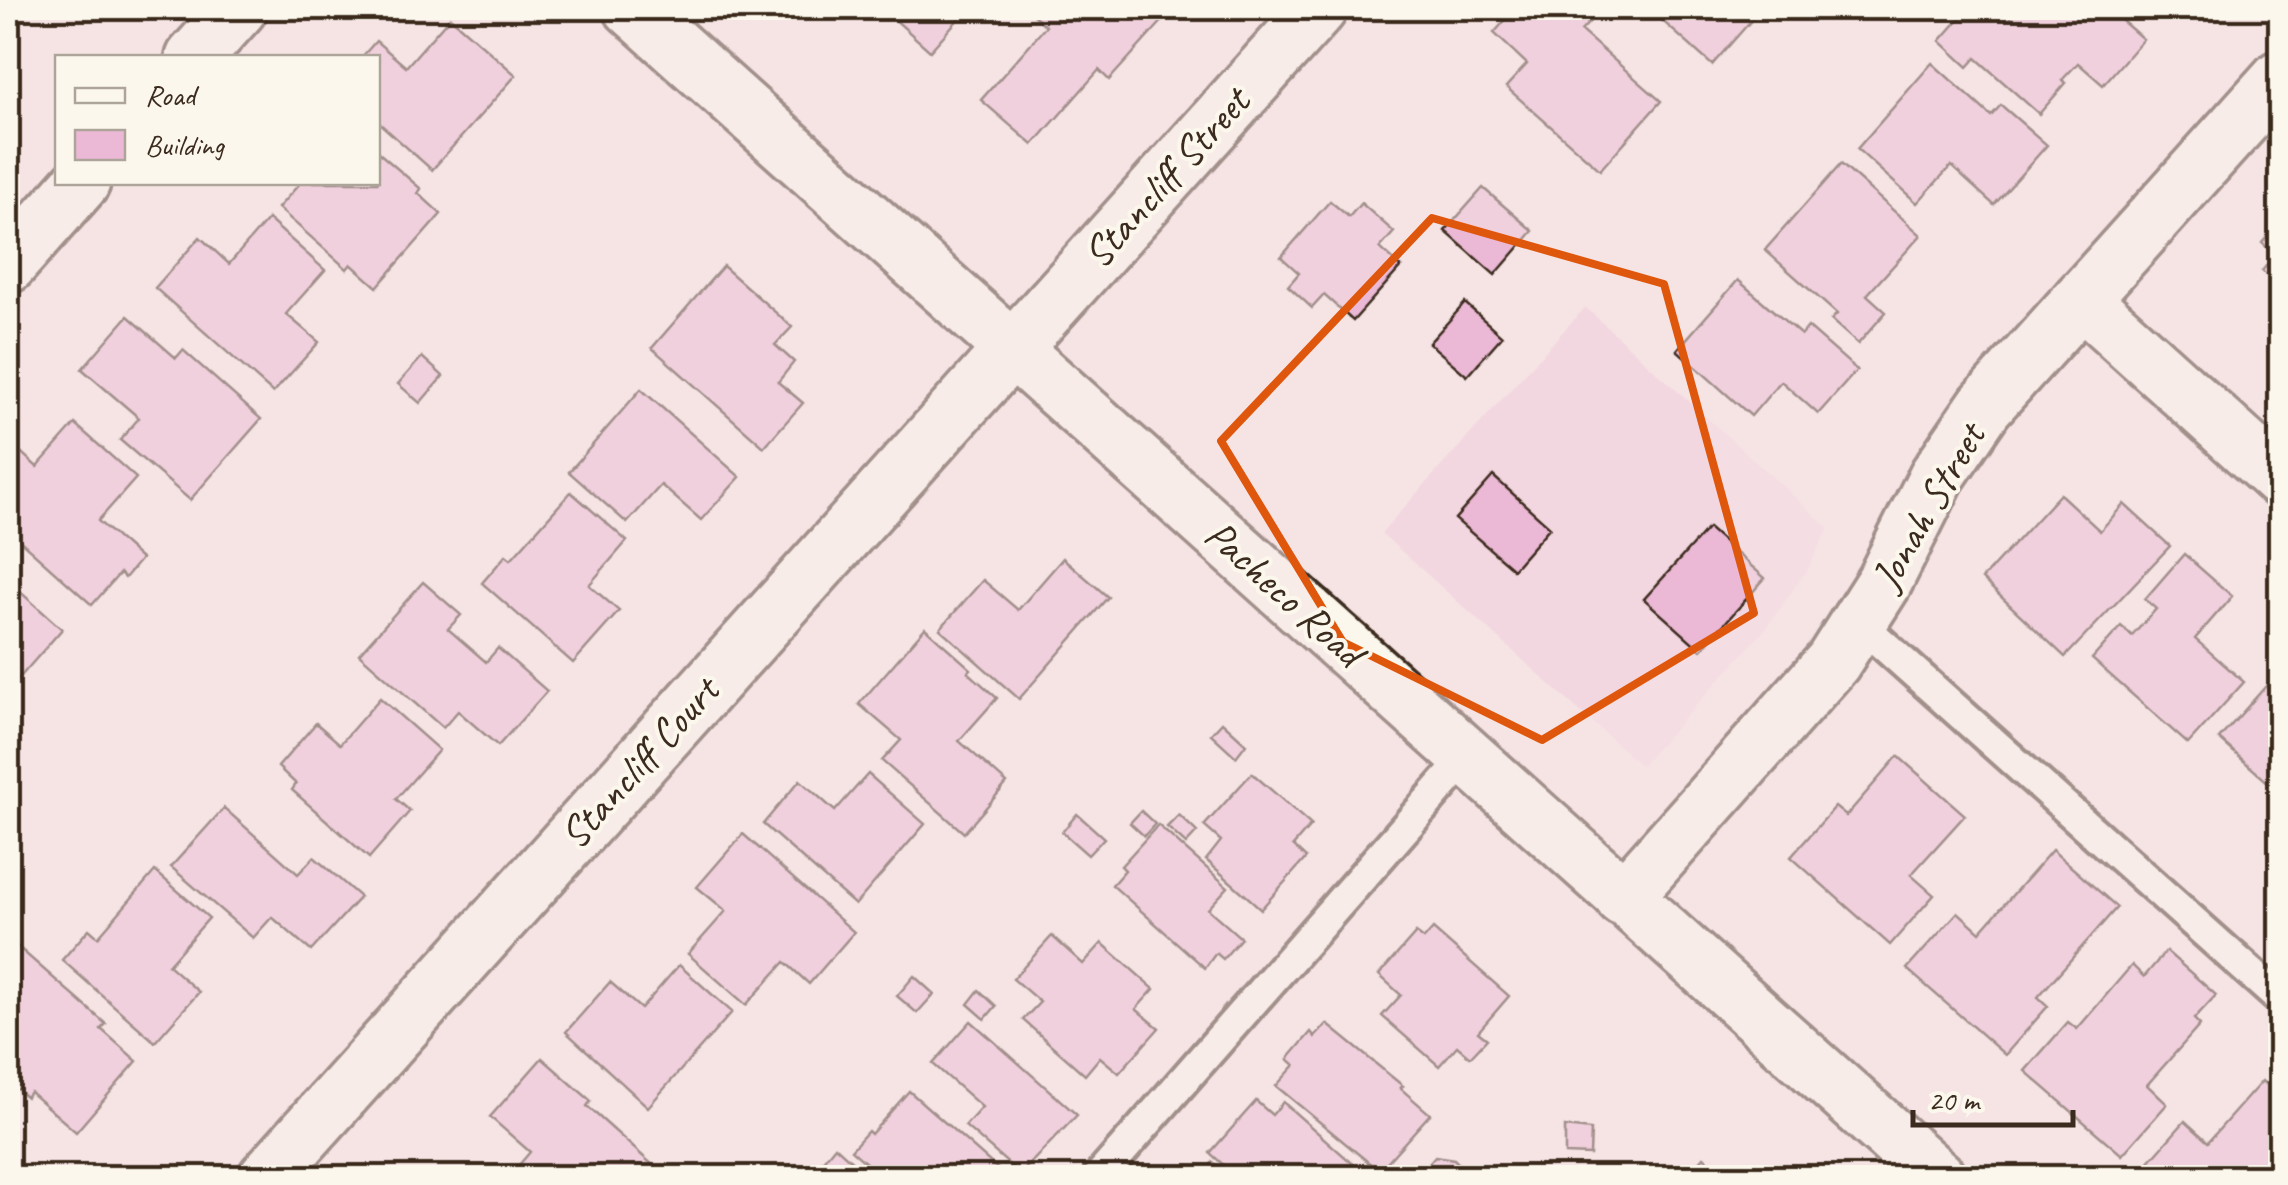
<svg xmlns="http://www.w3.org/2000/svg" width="2288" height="1185" font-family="Caveat,sans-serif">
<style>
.built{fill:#f3d7e0}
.building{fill:#ebb8d5;stroke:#3b2a1e;stroke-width:2.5}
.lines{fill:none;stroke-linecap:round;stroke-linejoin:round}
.lane-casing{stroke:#3b2a1e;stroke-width:38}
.street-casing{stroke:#3b2a1e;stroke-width:62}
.secondary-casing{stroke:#3b2a1e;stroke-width:62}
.lane{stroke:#fbf7ec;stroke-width:30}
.street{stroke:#fbf7ec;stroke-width:55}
.secondary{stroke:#fbf7ec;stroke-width:55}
.marked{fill:none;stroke:#df570d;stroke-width:8;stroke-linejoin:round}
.labels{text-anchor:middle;stroke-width:8;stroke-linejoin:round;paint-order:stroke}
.street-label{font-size:42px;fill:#3b2a1e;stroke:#fbf7ec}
</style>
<rect width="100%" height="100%" fill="#f6e4e5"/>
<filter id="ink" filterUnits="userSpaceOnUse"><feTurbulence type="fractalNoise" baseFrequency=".01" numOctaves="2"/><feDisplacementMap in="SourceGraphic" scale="20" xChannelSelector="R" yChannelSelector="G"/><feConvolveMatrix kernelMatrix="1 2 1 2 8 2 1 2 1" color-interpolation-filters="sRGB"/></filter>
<g filter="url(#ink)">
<!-- built -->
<path class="built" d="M1585 307 1829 528 1808 569 1765 630 1641 766 1381 533Z"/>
<!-- building -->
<g class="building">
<path d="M882 8H968L930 51Z"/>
<path d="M1026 8H1174L1109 80 1099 70 1033 145 981 100 1046 26Z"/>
<path d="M1516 8H1582L1593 18 1581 31 1661 101 1600 170 1506 87 1527 64 1494 33Z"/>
<path d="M1648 8H1762L1712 65Z"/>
<path d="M1969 8H2000L2011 17 2019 8H2107L2143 39 2103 85 2078 63 2062 80 2066 83 2039 114 1976 58 1968 67 1940 41Z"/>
<path d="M450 17 516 75 432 170 378 122V58H361L376 41 406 67Z"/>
<path d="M1932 63 1991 116 2001 105 2047 145 1994 205 1951 166 1917 203 1857 149Z"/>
<path d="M378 152 421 189 418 193 441 214 377 287 351 264 347 269 278 208 301 182H378Z"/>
<path d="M1841 164 1921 235 1867 295 1886 312 1858 344 1831 320 1837 314 1765 250Z"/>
<path d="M1483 188 1533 231 1495 275 1445 231Z"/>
<path d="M1330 201 1349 217 1361 203 1394 232 1380 248 1401 267 1353 321 1324 295 1312 308 1288 286 1299 273 1281 257Z"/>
<path d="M268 219 325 270 286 314 319 342 273 393 155 288 200 237 229 264Z"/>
<path d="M2280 222V288L2262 271 2275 255 2262 243Z"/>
<path d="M723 266 792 327 775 345 794 362 778 382 803 403 764 447 652 348Z"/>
<path d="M1738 280 1801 335 1808 327 1857 370 1818 414 1781 381 1751 416 1677 350Z"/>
<path d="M1465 303 1502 336 1467 376 1429 343Z"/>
<path d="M128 316 176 358 183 350 261 419 190 500 120 440 139 418 82 369Z"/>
<path d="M422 357 443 376 420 403 398 384Z"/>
<path d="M641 389 740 477 701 520 661 485 627 523 569 472Z"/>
<path d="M75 424 136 478 98 521 141 559 125 578 120 573 92 605 8 530V450L12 444 37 467Z"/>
<path d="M1493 476 1550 527 1513 569 1455 519Z"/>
<path d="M571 492 627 541 589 585 619 611 573 663 482 583 506 555 511 559Z"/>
<path d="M2060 494 2100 531 2124 504 2170 546 2065 657 1982 579Z"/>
<path d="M1708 528 1765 578 1701 650 1644 599Z"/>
<path d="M2184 554 2232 596 2195 639 2244 682 2188 744 2092 659 2121 626 2132 636 2156 609 2145 599Z"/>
<path d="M1063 558 1108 597 1019 699 940 629 983 580 1018 610Z"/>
<path d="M8 581 62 629 8 691Z"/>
<path d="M423 582 461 615 448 629 486 662 498 648 547 691 498 746 458 711 443 728 359 654Z"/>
<path d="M925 628 971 669 968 672 997 698 959 741 1007 783 964 833 882 761 901 740 859 704Z"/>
<path d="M2274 677 2280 683V793L2219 739Z"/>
<path d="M380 698 439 750 396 799 410 811 369 858 292 790 296 784 278 767 316 723 340 744Z"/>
<path d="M1222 722 1246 744 1236 757 1211 734Z"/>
<path d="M1898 756 1965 815 1911 875 1934 895 1890 945 1791 857 1835 807 1846 816Z"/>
<path d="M1252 773 1311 825 1293 846 1306 858 1261 909 1206 860 1221 841 1204 826Z"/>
<path d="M868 774 925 824 855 905 763 824 800 780 835 811Z"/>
<path d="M224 808 298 874 314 857 360 897 311 951 272 917 253 938 171 867Z"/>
<path d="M1141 811 1155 824 1144 836 1130 823Z"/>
<path d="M1077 814 1104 838 1088 855 1062 832Z"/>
<path d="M1179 815 1197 832 1186 844 1167 827Z"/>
<path d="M1158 825 1228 887 1208 909 1241 938 1223 959 1216 953 1205 968 1112 885 1125 870 1121 866Z"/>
<path d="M743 834 854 932 809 984 785 962 746 1005 688 954 726 911 697 887Z"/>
<path d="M2052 850 2117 907 2038 997 2048 1006 2005 1055 1907 969 1958 912 1980 932Z"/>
<path d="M155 871 209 918 168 965 199 992 155 1042 62 960 89 929 98 937Z"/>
<path d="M1433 929 1509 996 1478 1032 1487 1039 1470 1057 1457 1046 1439 1066 1382 1016 1401 995 1379 975 1416 933 1424 939Z"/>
<path d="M1052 936 1083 964 1102 943 1154 989 1136 1009 1159 1028 1119 1073 1100 1057 1085 1075 1023 1020 1040 1002 1013 979Z"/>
<path d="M17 946 106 1024 101 1029 137 1061 76 1132 30 1092 26 1097 8 1081V1066L18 1054 8 1045V957Z"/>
<path d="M2166 951 2216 995 2194 1019 2200 1025 2147 1085 2167 1104 2122 1155 2025 1071 2068 1022 2077 1029 2132 965 2144 977Z"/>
<path d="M679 965 732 1012 648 1107 566 1032 610 982 641 1009Z"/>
<path d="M914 976 934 994 917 1013 897 996Z"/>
<path d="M979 990 996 1006 985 1019 968 1004Z"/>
<path d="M971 1021 1077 1115 1020 1174 965 1126 982 1107 933 1064Z"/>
<path d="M1327 1024 1403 1086 1400 1088 1430 1114 1379 1171 1276 1086 1295 1065 1288 1059 1311 1032 1315 1037Z"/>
<path d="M542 1058 591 1101 587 1106 656 1168 648 1178H521L514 1171 530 1152 490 1117Z"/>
<path d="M2280 1067V1178H2144L2139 1173 2185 1121 2208 1142 2262 1081 2265 1084Z"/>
<path d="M909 1091 1008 1178H883L851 1150 868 1131 871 1134Z"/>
<path d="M1256 1101 1272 1115 1283 1102 1369 1178H1238L1210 1153Z"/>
<path d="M1565 1127 1591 1130 1590 1155 1565 1154Z"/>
<path d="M835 1146 854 1163 841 1178H837L821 1163Z"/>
<path d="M1435 1156 1454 1159 1473 1178H1416Z"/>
<path d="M1704 1157 1727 1178H1686Z"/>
<path d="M1213 1162 1231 1178H1199Z"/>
</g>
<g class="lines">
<!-- lane casing -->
<g class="lane-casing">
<g id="lane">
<path d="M1858 622 2280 999"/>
<path d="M1098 1178 1468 756"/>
</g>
</g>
<!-- street casing -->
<g class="street-casing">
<g id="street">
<path d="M194 58 239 8"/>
<path d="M8 265 82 182"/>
<path d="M2081 299 2280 479"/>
<path d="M1623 898 1833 662 1884 582 1937 476 1985 406 2280 78"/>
<path d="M266 1178 1319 8"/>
</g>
</g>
<!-- secondary casing -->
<g class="secondary-casing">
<path id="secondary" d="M632 8 1938 1178"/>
</g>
<!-- lane -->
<use href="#lane" class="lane"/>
<!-- street -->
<use href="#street" class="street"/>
<!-- secondary -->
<use href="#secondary" class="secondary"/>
</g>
</g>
<!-- marked area -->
<path d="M0 0H2288V1185H0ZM1432 218 1664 284 1754 613 1542 740 1343 642 1221 441Z" fill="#f6e4e5" fill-opacity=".55" fill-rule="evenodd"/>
<path class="marked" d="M1432 218 1664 284 1754 613 1542 740 1343 642 1221 441Z"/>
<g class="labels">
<!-- street labels -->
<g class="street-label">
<text transform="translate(1165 177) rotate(-48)" y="15">Stancliff Street</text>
<text transform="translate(1927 506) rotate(-60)" y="15">Jonah Street</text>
<text transform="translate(1285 592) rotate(42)" y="15">Pacheco Road</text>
<text transform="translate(638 762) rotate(-48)" y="15">Stancliff Court</text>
</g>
</g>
<!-- margin -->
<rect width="2288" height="1185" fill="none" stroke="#fbf7ec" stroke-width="40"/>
<rect x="20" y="20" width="2248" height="1145" fill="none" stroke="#3b2a1e" stroke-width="4" filter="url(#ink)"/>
<!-- legend -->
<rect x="55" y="55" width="325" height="130" fill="#fbf7ec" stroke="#aea59a" stroke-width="2.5"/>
<rect x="75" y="88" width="50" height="15" fill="#fbf7ec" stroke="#aea59a" stroke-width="2.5"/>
<text x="145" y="105" font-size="30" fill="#3b2a1e">Road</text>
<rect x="75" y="130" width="50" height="30" fill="#ebb8d5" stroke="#aea59a" stroke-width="2.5"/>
<text x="145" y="155" font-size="30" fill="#3b2a1e">Building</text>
<!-- scale -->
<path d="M1913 1110v15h160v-15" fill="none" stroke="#3b2a1e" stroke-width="5"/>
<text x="1928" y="1110" font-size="30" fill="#3b2a1e" stroke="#fbf7ec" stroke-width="8" paint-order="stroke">20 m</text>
</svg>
